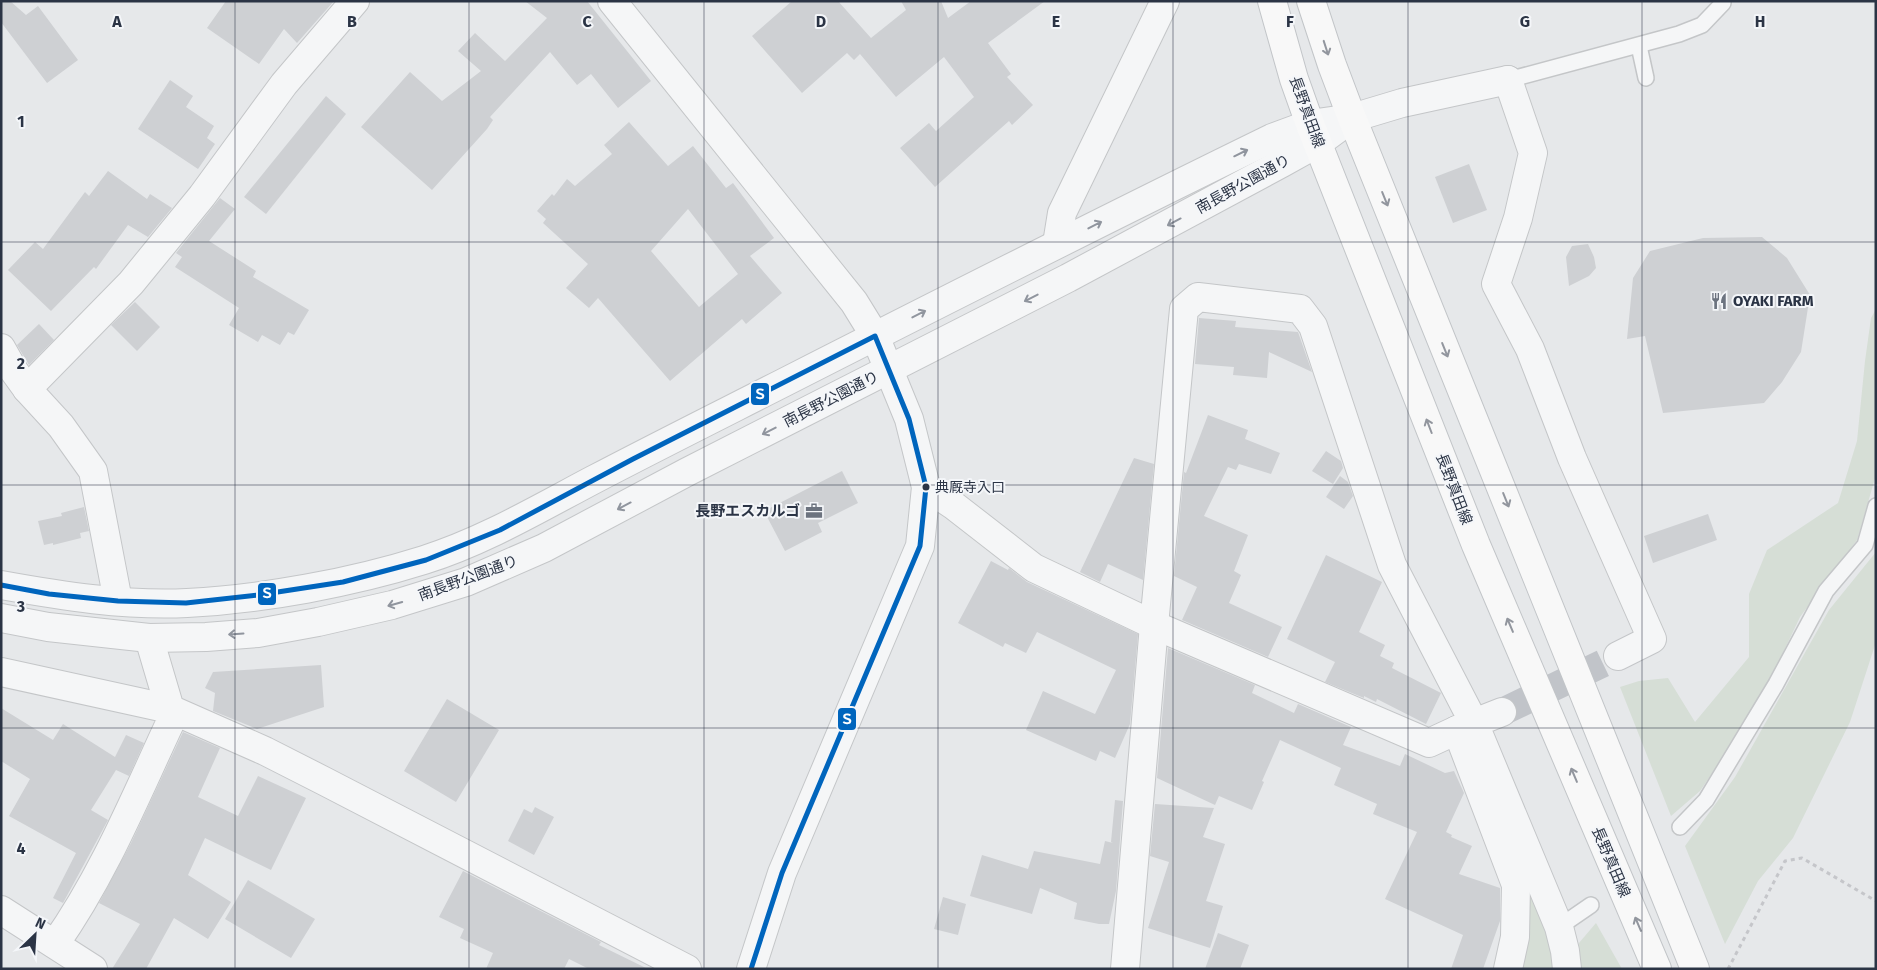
<svg xmlns="http://www.w3.org/2000/svg" width="1877" height="970" font-family="'Fira Sans','Noto Sans JP',sans-serif">
<style>
.green{fill:#d6ded6}
.building{fill:#ced0d3;fill-rule:evenodd}
.lines{fill:none;stroke-linecap:round;stroke-linejoin:round}
.minor-tunnel{stroke:#c1c4c9;stroke-width:28;stroke-dasharray:28 14;stroke-linecap:butt}
.service-casing{stroke:#c4c6c8;stroke-width:18}
.minor-casing{stroke:#c4c6c8;stroke-width:30}
.tertiary-casing{stroke:#c4c6c8;stroke-width:30}
.primary-casing{stroke:#c2c5c8;stroke-width:30}
.path{stroke:#c5c6ca;stroke-width:3;stroke-dasharray:4 4;stroke-linecap:butt}
.service{stroke:#f5f6f7;stroke-width:15}
.minor{stroke:#f5f6f7;stroke-width:28}
.tertiary{stroke:#f5f6f7;stroke-width:28}
.primary{stroke:#f8f8f8;stroke-width:28}
.bus-1-casing{stroke:#f4f6f9;stroke-width:9}
.bus-1{stroke:#0065bd;stroke-width:5}
.oneway{stroke:#92969e}
.oneway2{stroke:#90959e}
.grid{fill:none;stroke:#2b3445;stroke-width:1;stroke-opacity:0.55}
.bus-dot{fill:#2b3445;stroke:#f4f6f9;stroke-width:2}
.labels{text-anchor:middle;stroke-width:4;stroke-linejoin:round;paint-order:stroke}
.bus-label{font-size:14px;fill:#2b3445;stroke:#f4f6f9;text-anchor:start}
.street-label{font-size:15px;fill:#2b3445;stroke:#f4f6f9}
.poi-label{font-size:15px;font-weight:bold;fill:#2b3445;stroke:#f4f6f9;text-anchor:start}
.grid-label{font-size:16px;text-anchor:middle;font-weight:bold;fill:#2b3445;stroke:#f4f6f9;stroke-width:4;stroke-linejoin:round;paint-order:stroke}
.line-badge{stroke:#f4f6f9;stroke-width:2}
.badge-label{font-size:14px;text-anchor:middle;font-weight:bold;fill:#fff}
</style>
<rect width="100%" height="100%" fill="#e6e8ea"/>
<!-- green -->
<g class="green">
<path d="M1876 309V475L1857 540 1800 617 1757 708 1700 791 1671 816 1620 687 1639 681 1668 678 1695 722 1749 657V594L1767 550 1838 503 1857 441 1865 361 1871 318Z"/>
<path d="M1876 552V642L1850 722 1793 838 1758 881 1725 944 1685 846 1735 777 1829 610Z"/>
<path d="M1527 879 1557 967 1556 969H1518Z"/>
<path d="M1596 923 1622 969H1580L1579 943Z"/>
</g>
<!-- building -->
<g class="building">
<path d="M1 1H10L26 15 38 6 78 60 47 83 1 22Z"/>
<path d="M226 1H334L297 43 284 29 259 64 207 28Z"/>
<path d="M525 1H587L651 81 618 108 591 74 577 85 550 52 490 117 493 120 487 129 432 190 361 127 410 72 442 101 481 71 458 51 475 33 505 61 547 18Z"/>
<path d="M792 1H838L871 38 906 10 901 1H941L948 18 971 1H1045L988 43 1011 74 1007 77 1033 105 1012 125 1009 121 935 187 900 148 929 123 936 131 974 97 944 57 896 97 860 54 854 60 847 53 802 93 752 36Z"/>
<path d="M170 80 193 96 186 107 214 126 207 138 215 144 198 169 138 129Z"/>
<path d="M326 96 346 114 266 214 244 197Z"/>
<path d="M629 122 668 166 693 146 726 188 733 183 774 238 750 256 782 293 746 324 742 319 670 381 598 298 589 308 566 288 588 264 543 223 546 219 537 211 552 194 554 196 567 179 575 186 612 154 604 145ZM688 209 738 274 699 307 651 251Z"/>
<path d="M1469 164 1487 210 1453 223 1435 177Z"/>
<path d="M108 171 147 199 150 194 172 208 148 237 128 225 96 269 94 267 51 311 8 270 35 242 43 249 85 192 89 196Z"/>
<path d="M220 198 235 209 209 241 256 271 253 277 309 310 294 335 288 332 280 345 262 335 258 342 229 325 239 308 175 267 182 257 176 253Z"/>
<path d="M1762 237 1787 258 1810 295 1801 352 1782 382 1764 403 1663 413 1645 336 1627 339 1633 278 1650 251 1703 238Z"/>
<path d="M1588 244 1594 257 1596 268 1589 276 1569 286 1566 257 1572 246Z"/>
<path d="M135 302 160 327 137 351 111 325Z"/>
<path d="M1199 318 1236 321 1235 327 1298 332 1312 372 1269 352 1267 378 1233 375 1234 367 1195 364Z"/>
<path d="M39 324 54 340 29 365 17 345Z"/>
<path d="M1208 415 1248 430 1245 439 1280 453 1271 474 1239 464 1236 470 1228 467 1204 516 1248 535 1234 571 1241 575 1229 603 1282 627 1268 657 1182 620 1197 587 1174 576 1184 472 1186 473Z"/>
<path d="M1326 451 1341 461 1343 468 1333 484 1312 471Z"/>
<path d="M1134 458 1154 464 1143 580 1108 564 1100 582 1080 572Z"/>
<path d="M842 471 858 503 818 523 822 532 785 551 764 511Z"/>
<path d="M1340 476 1348 482 1353 496 1344 509 1326 497Z"/>
<path d="M84 507 89 531 80 533 81 538 53 545V543L44 545 38 521 62 516 61 513Z"/>
<path d="M1708 514 1717 540 1653 563 1644 536Z"/>
<path d="M1326 555 1382 582 1359 632 1385 645 1380 656 1394 663 1392 668 1441 693 1426 724 1377 699 1376 702 1364 696V698L1325 682 1335 662 1287 639Z"/>
<path d="M991 561 1008 570 1009 568 1027 582 1138 634 1130 724 1115 758 1100 751 1096 761 1026 730 1043 691 1095 714 1116 670 1037 632 1026 653 1005 643 1003 647 958 623Z"/>
<path d="M1168 648 1255 685 1252 693 1294 713 1298 704 1351 727 1343 745 1400 766 1405 754 1445 773 1454 771 1464 793 1446 832 1452 835 1451 837 1472 846 1459 874 1500 888V921L1483 969H1451L1463 935 1385 899 1417 832 1373 814 1377 804 1334 785 1341 768 1280 740 1262 781 1264 782 1252 810 1219 796 1215 805 1157 778Z"/>
<path d="M321 665 324 707 257 729 213 711 215 693 205 688 213 672Z"/>
<path d="M447 699 499 730 456 802 404 771Z"/>
<path d="M1 708 53 740 63 724 115 757 126 735 144 743 129 776 116 770 91 810 108 820 63 903 53 898 76 853 9 816 30 779 1 761Z"/>
<path d="M183 732 220 748 198 797 238 816 258 776 306 798 271 870 205 838 188 875 231 902 208 939 174 918 146 969H112L140 924 99 903 131 843Z"/>
<path d="M1115 800 1123 801 1116 891 1109 924H1099L1074 919 1077 903 1040 888 1032 914 970 896 982 855 1028 869 1034 851 1100 864 1105 841 1113 843 1111 842Z"/>
<path d="M1155 804 1214 808 1203 837 1225 844 1206 901 1223 906 1210 948 1148 928 1169 862 1150 856Z"/>
<path d="M535 807 554 817 534 855 508 841 524 809 532 813Z"/>
<path d="M463 871 601 942 599 945 648 969H589L569 959 564 969H486L493 953 460 938 464 929 439 917Z"/>
<path d="M248 880 315 919 291 958 225 919Z"/>
<path d="M943 897 966 904 958 935 934 929Z"/>
<path d="M1218 933 1249 945 1240 969H1205Z"/>
</g>
<g class="lines">
<!-- minor-tunnel -->
<path class="minor-tunnel" d="M1502 712 1618 656"/>
<!-- service casing -->
<g class="service-casing">
<g id="service">
<path d="M1639 46 1646 78"/>
<path d="M1508 80 1679 34 1702 25 1723 3"/>
<path d="M1680 827 1706 800 1776 684 1826 591 1865 545 1876 506"/>
<path d="M1559 927 1591 905"/>
</g>
</g>
<!-- minor casing -->
<g class="minor-casing">
<g id="minor">
<path d="M612 1 854 302 875 336 909 419 926 487 920 546 782 873 751 969"/>
<path d="M1508 80 1533 153 1518 218 1496 284 1530 349 1572 458 1652 639 1618 656"/>
<path d="M1057 244 1062 213 1165 1"/>
<path d="M1 348 14 371 27 389 61 426 93 471 118 601"/>
<path d="M27 389 131 283 202 196 284 84 355 1"/>
<path d="M926 487 953 505 1034 568 1154 625 1429 743 1457 730"/>
<path d="M149 638 170 709 265 751 324 781 687 969"/>
<path d="M1 672 170 709V723C135 798 103 876 55 944"/>
<path d="M1502 712 1474 723 1559 927 1565 951 1567 969"/>
<path d="M1 910 93 969"/>
<path d="M1125 969 1154 625 1184 309 1198 297 1300 309 1313 326 1392 565 1474 723 1457 730 1516 885 1515 937 1508 969"/>
</g>
</g>
<!-- tertiary casing -->
<g class="tertiary-casing">
<g id="tertiary">
<path d="M1 585C62 596 125 606 187 603 263 599 351 583 424 560 484 541 538 509 593 480 656 447 720 415 783 383 946 300 1108 218 1272 138L1310 124 1352 118 1402 103 1508 80"/>
<path d="M1 618 48 627 149 638 206 637 258 633 318 622 392 605 466 582 544 548 687 472 1068 278 1282 163 1318 143 1337 129"/>
</g>
</g>
<!-- primary casing -->
<g class="primary-casing">
<g id="primary">
<path d="M1272 1 1294 79 1310 124 1476 545 1657 969"/>
<path d="M1311 1 1332 65 1352 118 1695 969"/>
</g>
</g>
<!-- path -->
<path class="path" d="M1728 969 1785 861 1802 858 1876 901"/>
<!-- service -->
<use href="#service" class="service"/>
<!-- minor -->
<use href="#minor" class="minor"/>
<!-- tertiary -->
<use href="#tertiary" class="tertiary"/>
<!-- primary -->
<use href="#primary" class="primary"/>
<!-- bus-1 casing -->
<g class="bus-1-casing">
<path id="bus-1" d="M1 585 49 594 118 601 186 603 258 595 343 582 426 560 500 530 633 459 875 336 909 419 926 487 920 546 782 873 751 969"/>
</g>
<!-- bus-1 -->
<use href="#bus-1" class="bus-1"/>
</g>
<!-- one-way arrows -->
<defs><path id="oneway-shaft" d="M-6 0H5M1.5-3L5.5 0L1.5 3" fill="none" stroke-width="1.6" stroke-linecap="round" stroke-linejoin="round" transform="scale(1.25)"/></defs>
<g class="oneway">
<use href="#oneway-shaft" transform="translate(1326 48) rotate(72)"/>
<use href="#oneway-shaft" transform="translate(1385 199) rotate(68)"/>
<use href="#oneway-shaft" transform="translate(1445 350) rotate(68)"/>
<use href="#oneway-shaft" transform="translate(1429 426) rotate(-111)"/>
<use href="#oneway-shaft" transform="translate(1506 500) rotate(68)"/>
<use href="#oneway-shaft" transform="translate(1510 625) rotate(-113)"/>
<use href="#oneway-shaft" transform="translate(1574 775) rotate(-113)"/>
<use href="#oneway-shaft" transform="translate(1638 924) rotate(-113)"/>
</g>
<g class="oneway2">
<use href="#oneway-shaft" transform="translate(1241 153) rotate(-26)"/>
<use href="#oneway-shaft" transform="translate(1174 222) rotate(152)"/>
<use href="#oneway-shaft" transform="translate(1095 225) rotate(-27)"/>
<use href="#oneway-shaft" transform="translate(1031 298) rotate(153)"/>
<use href="#oneway-shaft" transform="translate(919 314) rotate(-27)"/>
<use href="#oneway-shaft" transform="translate(769 431) rotate(153)"/>
<use href="#oneway-shaft" transform="translate(624 506) rotate(152)"/>
<use href="#oneway-shaft" transform="translate(395 604) rotate(164)"/>
<use href="#oneway-shaft" transform="translate(236 634) rotate(176)"/>
</g>
<!-- grid -->
<path class="grid" d="M235 1V969M469 1V969M704 1V969M938 1V969M1173 1V969M1408 1V969M1642 1V969M1 242H1876M1 485H1876M1 728H1876"/>
<!-- icons -->
<defs>
<g id="restaurant-bare" transform="scale(1.35)"><path d="M-5-6h1v4h1v-4h1v4h1v-4h1v5L-1.5 .5V6h-2V.5L-5-1ZM5-6V6H3V1.5H1.5Q1.5-4 5-6Z" fill="#6c737f" stroke="#f4f6f9" stroke-width="2.5" paint-order="stroke"/></g>
<g id="office-bare" transform="scale(1.35)"><path d="M-6-3h4V-5.5h4V-3h4V5H-6ZM-1-4.5V-3h2v-1.5ZM-6 0V1H6V0Z" fill="#6c737f" stroke="#f4f6f9" stroke-width="2.5" paint-order="stroke"/></g>
</defs>
<g fill-rule="evenodd">
<use href="#restaurant-bare" x="1719" y="301"/>
<use href="#office-bare" x="814" y="511"/>
</g>
<!-- markers -->
<circle class="bus-dot" cx="926" cy="487" r="4.5"/>
<g class="labels">
<!-- bus labels -->
<g class="bus-label">
<text x="935" y="492">典厩寺入口</text>
</g>
<!-- street labels -->
<g class="street-label">
<text transform="translate(1307 112) rotate(70)" y="5">長野真田線</text>
<text transform="translate(1243 184) rotate(-29)" y="5">南長野公園通り</text>
<text transform="translate(831 399) rotate(-27)" y="5">南長野公園通り</text>
<text transform="translate(1454 489) rotate(69)" y="5">長野真田線</text>
<text transform="translate(468 578) rotate(-20)" y="5">南長野公園通り</text>
<text transform="translate(1611 862) rotate(67)" y="5">長野真田線</text>
</g>
<!-- poi labels -->
<g class="poi-label">
<text x="1733" y="306">OYAKI FARM</text>
<text x="800" y="516" text-anchor="end">長野エスカルゴ</text>
</g>
</g>
<g class="grid-label">
<text x="117" y="27">A</text>
<text x="352" y="27">B</text>
<text x="587" y="27">C</text>
<text x="821" y="27">D</text>
<text x="1056" y="27">E</text>
<text x="1290" y="27">F</text>
<text x="1525" y="27">G</text>
<text x="1760" y="27">H</text>
<text x="21" y="127">1</text>
<text x="21" y="369">2</text>
<text x="21" y="612">3</text>
<text x="21" y="854">4</text>
</g>
<g class="line-badge">
<rect x="750" y="382" width="20" height="24" rx="5" fill="#0065bd"/>
<rect x="257" y="582" width="20" height="24" rx="5" fill="#0065bd"/>
<rect x="837" y="707" width="20" height="24" rx="5" fill="#0065bd"/>
</g>
<g class="badge-label">
<text x="760" y="399">Ｓ</text>
<text x="267" y="598">Ｓ</text>
<text x="847" y="724">Ｓ</text>
</g>
<!-- border -->
<rect width="1877" height="970" fill="none" stroke="#2b3445" stroke-width="5"/>
<!-- north arrow -->
<g transform="translate(35 935) rotate(25)" stroke="#f4f6f9" stroke-width="4" paint-order="stroke">
<path d="M0-4L9 19L0 12L-9 19Z" fill="#2b3445"/>
<text y="-8" font-size="14" font-weight="bold" text-anchor="middle" fill="#2b3445">N</text>
</g>
</svg>
